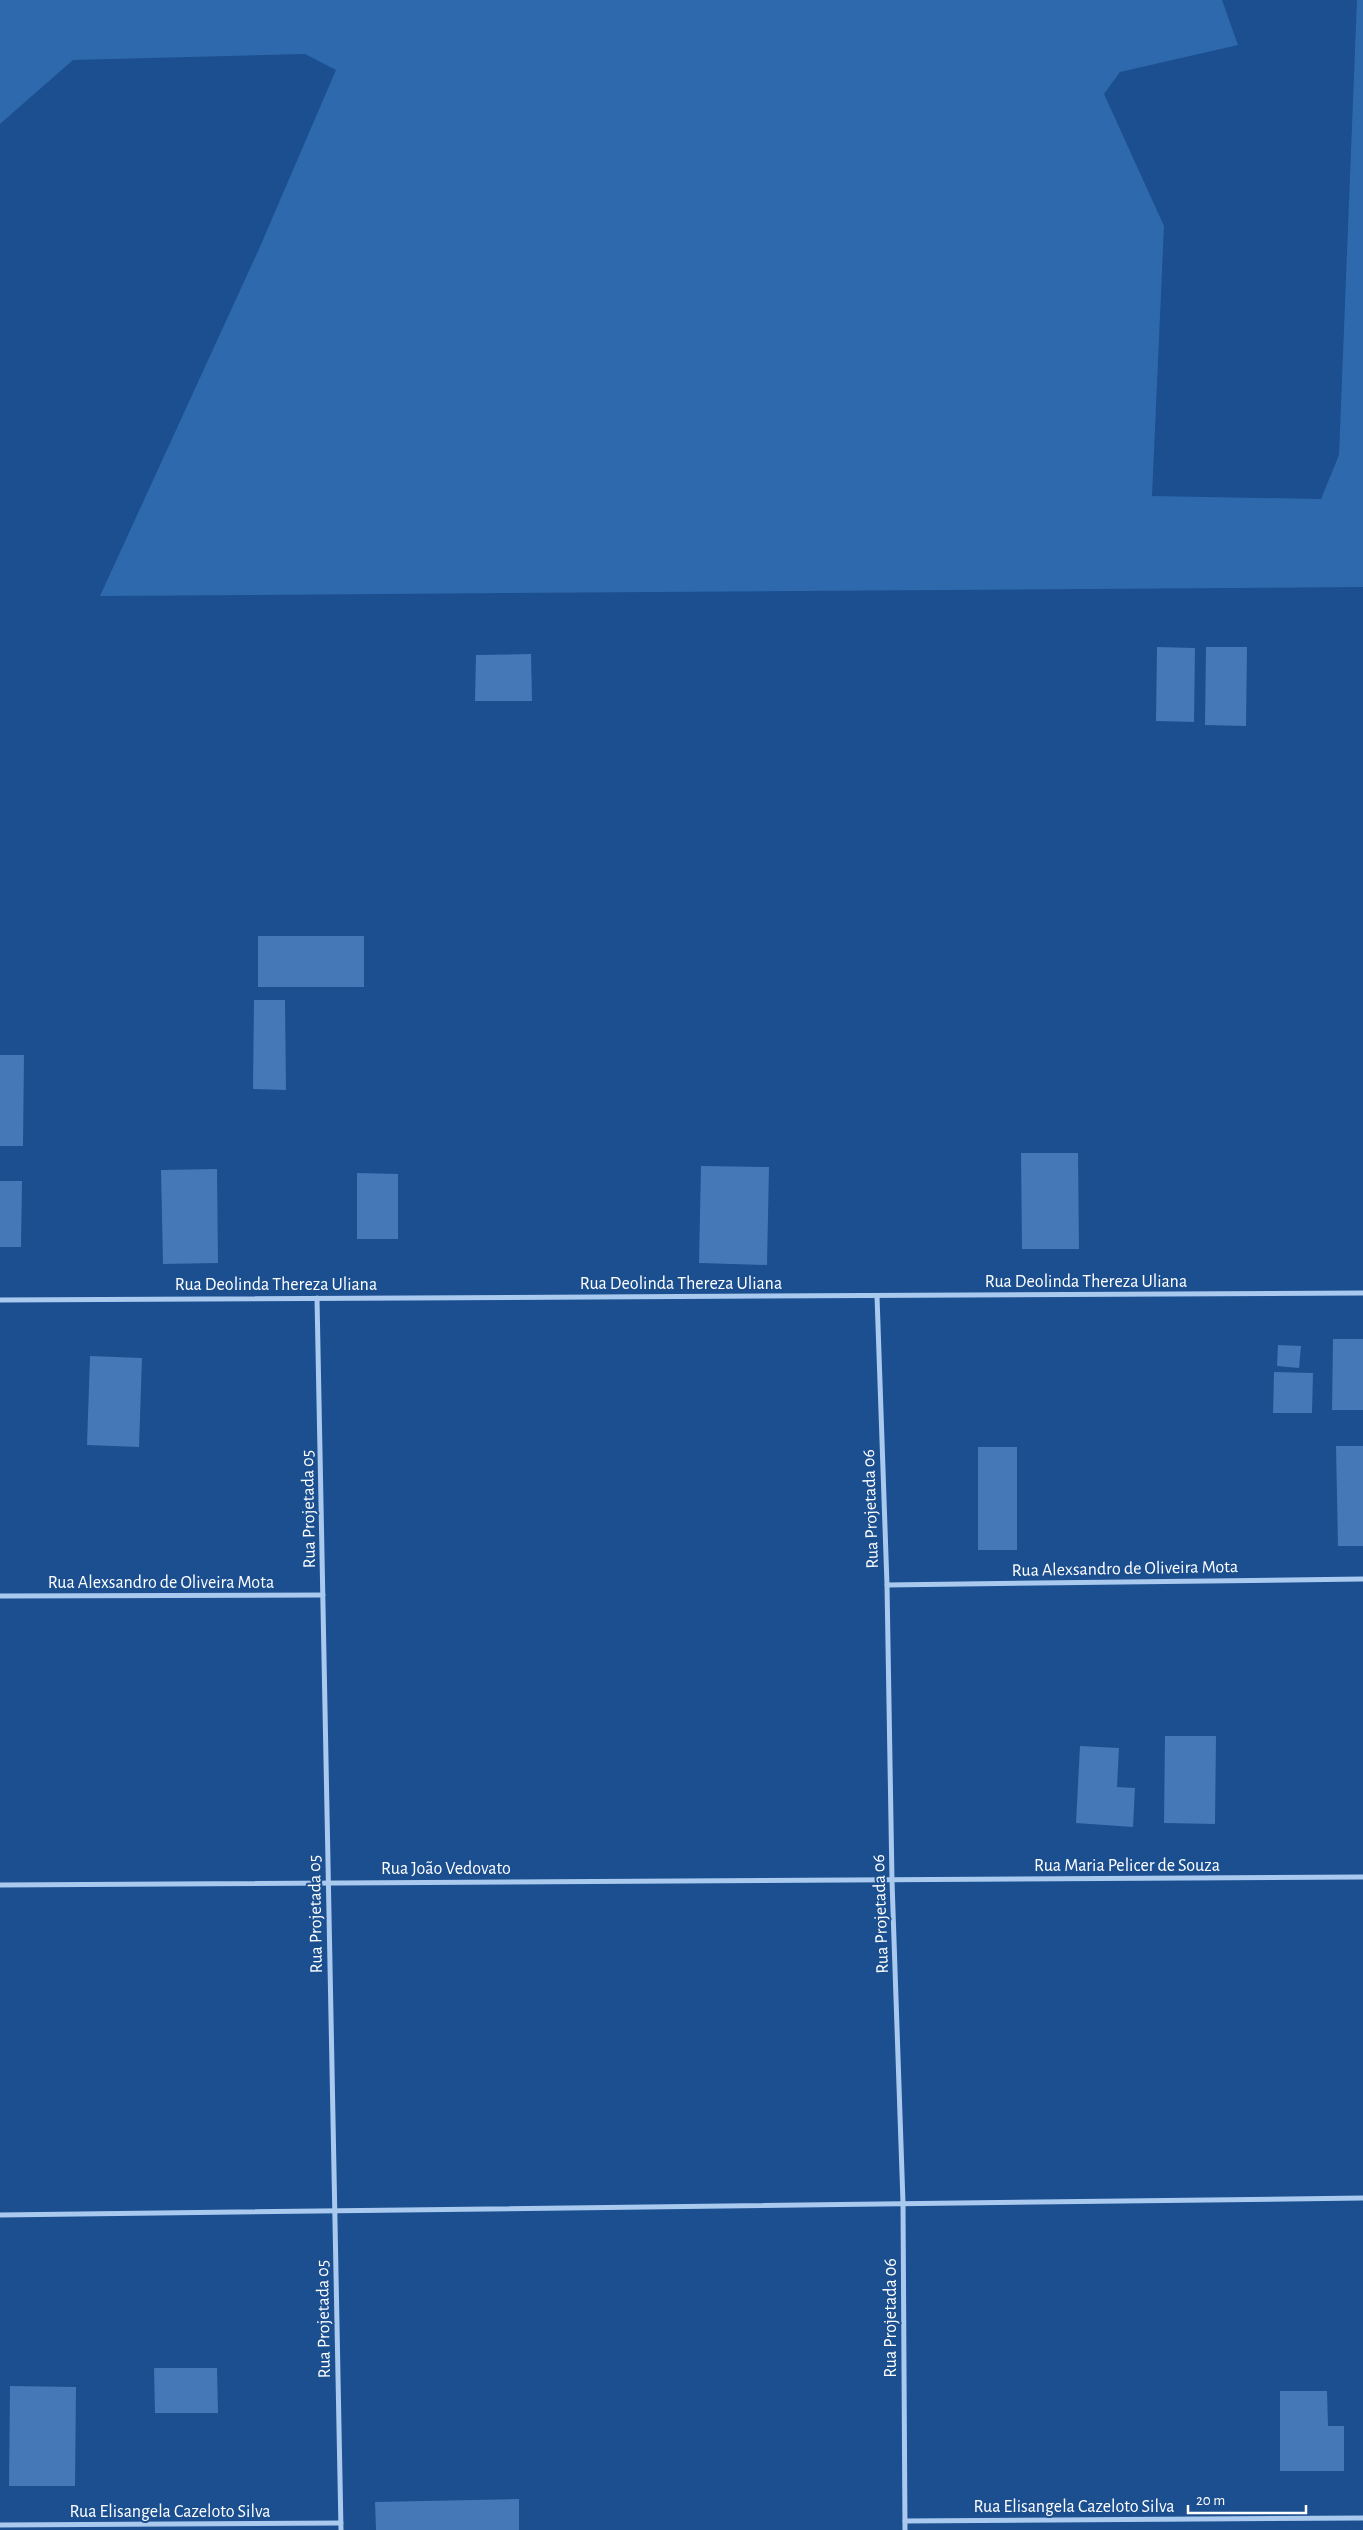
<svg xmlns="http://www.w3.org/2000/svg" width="1363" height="2530" font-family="'Alegreya Sans',sans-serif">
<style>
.green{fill:#2e69ad}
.building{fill:#4478b7}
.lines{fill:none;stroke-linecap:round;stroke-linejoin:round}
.street{stroke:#a9c9ee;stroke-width:5}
.labels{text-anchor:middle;stroke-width:4;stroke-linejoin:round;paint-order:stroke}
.street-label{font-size:18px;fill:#fff;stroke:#1b4f8f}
</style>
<rect width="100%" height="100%" fill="#1b4f8f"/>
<!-- green -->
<path class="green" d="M0 0H1222L1238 45 1120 72 1104 94 1164 226 1152 496 1321 499 1339 455 1357 0H1363V587L100 596 259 249 336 70 305 54 73 60 0 124Z"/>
<!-- building -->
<g class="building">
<path d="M1157 647 1195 648 1194 722 1156 721Z"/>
<path d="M1206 647H1247L1246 726 1205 725Z"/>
<path d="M531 654 532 701H475L476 655Z"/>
<rect x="258" y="936" width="106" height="51"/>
<path d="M254 1000H285L286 1090 253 1089Z"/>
<path d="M0 1055H24L23 1146H0Z"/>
<path d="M1021 1153H1078L1079 1249H1022Z"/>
<path d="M701 1166 769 1167 767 1265 699 1263Z"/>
<path d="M217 1169 218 1263 163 1264 161 1170Z"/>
<path d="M357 1173 398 1174V1239H357Z"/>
<path d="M0 1181H22L21 1247H0Z"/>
<path d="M1333 1339H1363V1410H1332Z"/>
<path d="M1278 1345 1301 1346 1299 1368 1277 1366Z"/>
<path d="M90 1356 142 1358 139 1447 87 1445Z"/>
<path d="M1274 1372 1313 1373 1312 1413H1273Z"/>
<path d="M1336 1446H1363V1546H1338Z"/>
<rect x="978" y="1447" width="39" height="103"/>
<path d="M1165 1736H1216L1215 1824 1164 1823Z"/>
<path d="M1080 1746 1119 1748 1117 1787 1135 1788 1133 1827 1076 1823Z"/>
<path d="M154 2368H217L218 2413H155Z"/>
<path d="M10 2386 76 2387 75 2486H9Z"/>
<path d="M1280 2391H1327L1328 2426H1344V2471H1280Z"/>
<path d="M519 2499V2530H376L375 2502Z"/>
</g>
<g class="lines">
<!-- street -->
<g class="street">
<path d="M877 1296 887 1585 892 1881 903 2203 905 2530"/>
<path d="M317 1298 341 2530"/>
<path d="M0 1300 1363 1293"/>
<path d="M887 1585 1363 1579"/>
<path d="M0 1596 323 1595"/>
<path d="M0 1885 1363 1877"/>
<path d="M0 2215 1363 2198"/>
<path d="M905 2521 1363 2518"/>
<path d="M0 2525 341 2523"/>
</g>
</g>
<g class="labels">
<!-- street labels -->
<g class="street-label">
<text x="1086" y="1287">Rua Deolinda Thereza Uliana</text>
<text x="681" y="1289">Rua Deolinda Thereza Uliana</text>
<text x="276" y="1290">Rua Deolinda Thereza Uliana</text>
<text transform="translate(308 1509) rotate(-91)" y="6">Rua Projetada 05</text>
<text transform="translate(870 1509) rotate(-92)" y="6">Rua Projetada 06</text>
<text transform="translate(1125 1568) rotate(-1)" y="6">Rua Alexsandro de Oliveira Mota</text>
<text x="161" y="1588">Rua Alexsandro de Oliveira Mota</text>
<text x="1127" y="1871">Rua Maria Pelicer de Souza</text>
<text x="446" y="1874">Rua João Vedovato</text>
<text transform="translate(315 1914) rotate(-91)" y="6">Rua Projetada 05</text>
<text transform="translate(880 1914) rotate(-92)" y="6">Rua Projetada 06</text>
<text transform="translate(890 2318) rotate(-90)" y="6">Rua Projetada 06</text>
<text transform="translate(323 2319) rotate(-91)" y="6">Rua Projetada 05</text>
<text x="1074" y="2512">Rua Elisangela Cazeloto Silva</text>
<text x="170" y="2517">Rua Elisangela Cazeloto Silva</text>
</g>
</g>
<!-- scale -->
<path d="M1188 2505v8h118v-8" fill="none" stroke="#ffffff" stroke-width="2.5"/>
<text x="1196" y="2505" font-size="15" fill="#ffffff" stroke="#1b4f8f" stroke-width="4" paint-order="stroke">20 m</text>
</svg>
